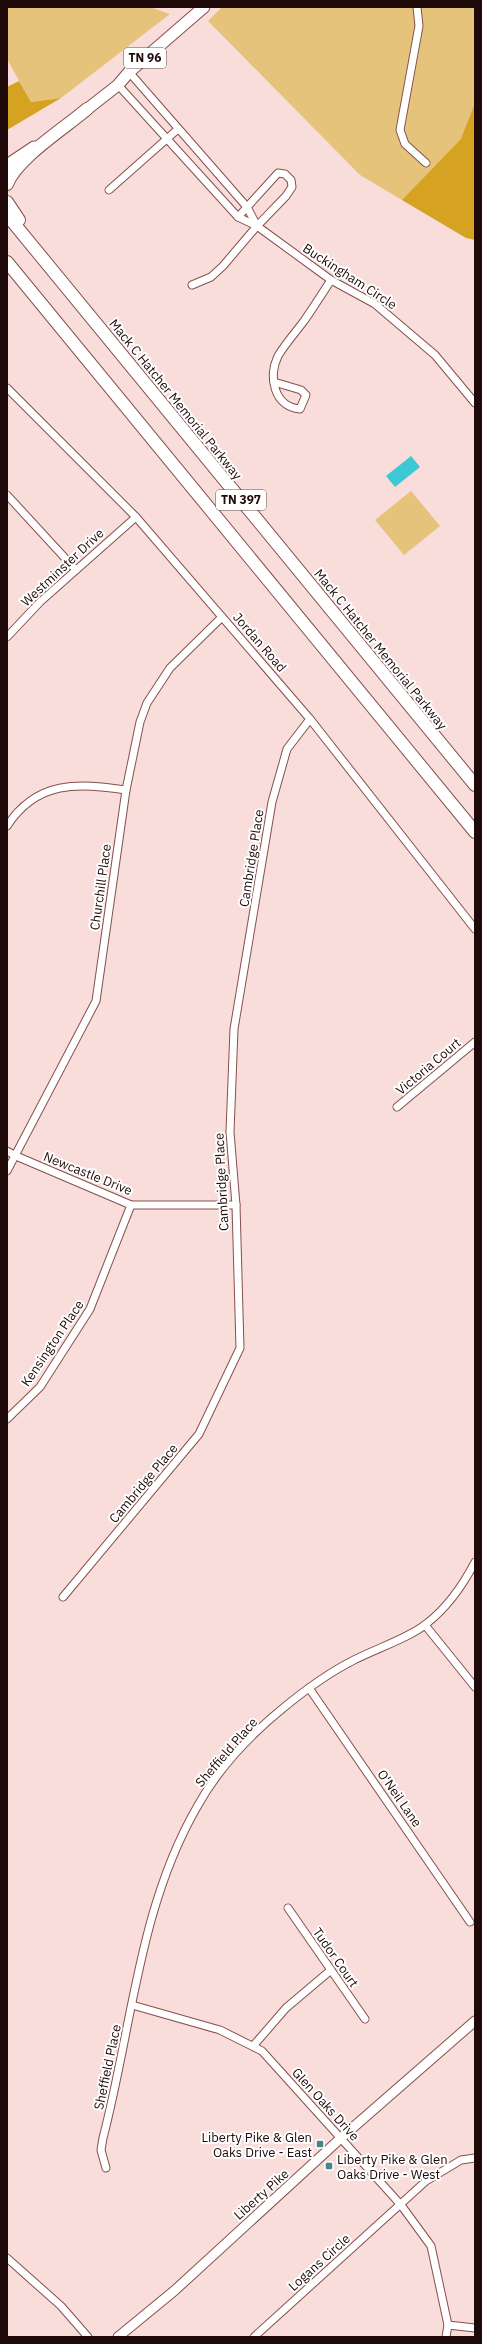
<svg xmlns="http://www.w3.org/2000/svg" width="482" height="2344" font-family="'IBM Plex Sans',sans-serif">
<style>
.green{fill:#e6c37a}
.forest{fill:#d6a221}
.water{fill:#3ec8d5}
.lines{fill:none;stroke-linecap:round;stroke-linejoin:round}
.minor-casing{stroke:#87504c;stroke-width:9}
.tertiary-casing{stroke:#87504c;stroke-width:11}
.primary-casing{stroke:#87504c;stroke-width:13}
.trunk-casing{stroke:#87504c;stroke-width:14}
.minor{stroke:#fff;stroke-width:7}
.tertiary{stroke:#fff;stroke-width:9}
.primary{stroke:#fff;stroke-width:11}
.trunk{stroke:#fff;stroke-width:12}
.poi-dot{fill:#40878e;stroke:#fff;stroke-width:1.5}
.labels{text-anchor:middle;stroke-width:4;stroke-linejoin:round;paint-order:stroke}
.shield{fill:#fff;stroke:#625353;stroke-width:1}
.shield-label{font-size:12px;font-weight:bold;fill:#1f0909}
.street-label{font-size:13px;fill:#1f0909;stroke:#fff}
.poi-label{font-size:13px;fill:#1f0909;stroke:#fff;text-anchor:end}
</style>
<rect width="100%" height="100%" fill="#f8dddb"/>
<!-- green -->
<g class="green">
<path d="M7 7H150L170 14 61 98 31 102 7 59Z"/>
<path d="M222 7H475V103L462 139 402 200 360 175 208 21Z"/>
<path d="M411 491 440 526 404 555 375 520Z"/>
</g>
<!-- forest -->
<g class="forest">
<path d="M19 81 31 102 61 98 7 130V87Z"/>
<path d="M475 103V240L466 238 402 200 461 139Z"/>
</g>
<!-- water -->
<path class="water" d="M411 456 420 467 395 487 386 476Z"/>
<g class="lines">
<!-- minor casing -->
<g class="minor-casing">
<g id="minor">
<path d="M417 7 419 26 400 130 405 144 426 163"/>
<path d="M129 72 247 207 257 226"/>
<path d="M118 85 238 217 257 226 331 280 375 304 435 355 475 403"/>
<path d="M109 190 178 129"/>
<path d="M192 285 211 277 223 266 257 226 286 196 292 187 291 180 285 174 278 173 238 217"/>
<path d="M274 382 301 390 306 395 300 409C274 407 268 377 278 356 285 344 295 333 304 321 313 308 322 294 331 280"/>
<path d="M7 388 136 517 310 719 475 929"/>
<path d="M7 495 76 570"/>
<path d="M7 637 40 602 136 517"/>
<path d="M7 826C37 780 78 783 126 790"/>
<path d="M397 1107 475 1042"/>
<path d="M7 1151 16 1156 131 1205H236"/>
<path d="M7 1171 96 1001 126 790 140 722 147 703 170 668 222 617"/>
<path d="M7 1419 40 1387 90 1309 131 1205"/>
<path d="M63 1597 199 1434 240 1348 236 1205 230 1132 234 1029 272 802 287 749 310 719"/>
<path d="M425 1625 475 1687"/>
<path d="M309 1688 470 1922"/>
<path d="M288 1908 365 2019"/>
<path d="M132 2005 220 2030 262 2051 401 2205 431 2246 448 2325 446 2337"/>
<path d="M254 2045 286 2008 331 1970"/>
<path d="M106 2168 101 2150 103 2138C132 2027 139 1907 197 1807 217 1770 250 1735 282 1709 305 1690 328 1673 354 1660 375 1649 409 1638 426 1624 447 1608 463 1585 475 1562"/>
<path d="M7 2258 61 2306 88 2337"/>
<path d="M448 2325 475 2328"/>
<path d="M254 2337 426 2181 461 2160 475 2158"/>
</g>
</g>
<!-- tertiary casing -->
<g class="tertiary-casing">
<path id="tertiary" d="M118 2337 174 2291 341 2138 475 2021"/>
</g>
<!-- primary casing -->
<g class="primary-casing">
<g id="primary">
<path d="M81 114 118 85 129 72 204 7"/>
<path d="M7 165 34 147"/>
</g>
</g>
<!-- trunk casing -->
<g class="trunk-casing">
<g id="trunk">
<path d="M7 184C17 158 65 128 87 109"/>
<path d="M7 202 19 220"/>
<path d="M7 215 475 785"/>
<path d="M7 262 475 832"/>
</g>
</g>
<!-- minor -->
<use href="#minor" class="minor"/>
<!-- tertiary -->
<use href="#tertiary" class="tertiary"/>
<!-- primary -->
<use href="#primary" class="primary"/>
<!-- trunk -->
<use href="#trunk" class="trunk"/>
</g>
<!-- markers -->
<g class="poi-dot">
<rect x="316" y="2140" width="8" height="8" rx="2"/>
<rect x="325" y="2162" width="8" height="8" rx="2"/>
</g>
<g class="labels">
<!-- shield labels -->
<g class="shield">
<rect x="124" y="48" width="42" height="20" rx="3"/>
<rect x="216" y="490" width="50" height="20" rx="3"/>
</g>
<g class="shield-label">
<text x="145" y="62">TN 96</text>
<text x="241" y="504">TN 397</text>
</g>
<!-- street labels -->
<g class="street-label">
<text transform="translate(350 276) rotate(33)" y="5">Buckingham Circle</text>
<text transform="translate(176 399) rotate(51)" y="5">Mack C Hatcher Memorial Parkway</text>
<text transform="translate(62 567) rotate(-43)" y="5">Westminster Drive</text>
<text transform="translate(260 642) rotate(49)" y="5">Jordan Road</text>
<text transform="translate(381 649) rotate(51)" y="5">Mack C Hatcher Memorial Parkway</text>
<text transform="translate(251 858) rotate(-81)" y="5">Cambridge Place</text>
<text transform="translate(100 887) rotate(-82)" y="5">Churchill Place</text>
<text transform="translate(428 1066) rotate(-40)" y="5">Victoria Court</text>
<text transform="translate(88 1173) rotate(22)" y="5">Newcastle Drive</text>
<text transform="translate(221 1182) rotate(-93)" y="5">Cambridge Place</text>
<text transform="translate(52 1343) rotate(-56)" y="5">Kensington Place</text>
<text transform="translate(143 1483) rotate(-50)" y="5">Cambridge Place</text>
<text transform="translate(226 1752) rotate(-49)" y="5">Sheffield Place</text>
<text transform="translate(400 1798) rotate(55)" y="5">O'Neil Lane</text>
<text transform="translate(336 1957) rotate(55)" y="5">Tudor Court</text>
<text transform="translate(107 2067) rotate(-78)" y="5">Sheffield Place</text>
<text transform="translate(326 2104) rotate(48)" y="5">Glen Oaks Drive</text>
<text transform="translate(261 2194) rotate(-42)" y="5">Liberty Pike</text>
<text transform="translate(319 2262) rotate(-42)" y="5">Logans Circle</text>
</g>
<!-- poi labels -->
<g class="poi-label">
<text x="312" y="2142">Liberty Pike &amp; Glen<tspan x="312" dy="15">Oaks Drive - East</tspan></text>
<text x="337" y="2164" text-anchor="start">Liberty Pike &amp; Glen<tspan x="337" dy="15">Oaks Drive - West</tspan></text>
</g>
</g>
<!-- border -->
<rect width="482" height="2344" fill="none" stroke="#1f0909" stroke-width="16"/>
</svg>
